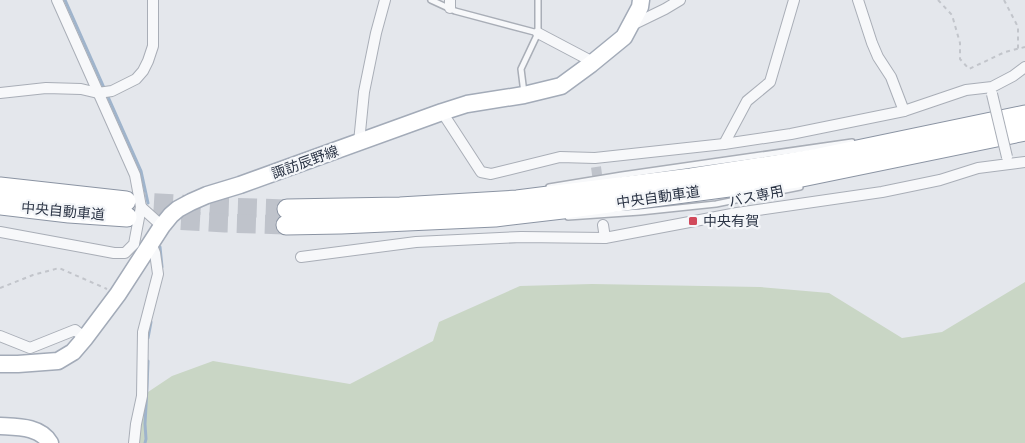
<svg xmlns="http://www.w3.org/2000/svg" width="1025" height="443" font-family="Montserrat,'Noto Sans JP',sans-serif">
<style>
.green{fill:#c9d6c5}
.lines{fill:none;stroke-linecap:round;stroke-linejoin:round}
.stream{stroke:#9fb4cc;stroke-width:3}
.street-tunnel{stroke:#bfc3cb;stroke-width:10;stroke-dasharray:10 5;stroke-linecap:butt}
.highway-tunnel{stroke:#bfc3cb;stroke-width:19;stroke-dasharray:19 9;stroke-linecap:butt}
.lane-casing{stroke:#a9aeb7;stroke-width:8}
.street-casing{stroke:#a9aeb7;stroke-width:12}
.primary-casing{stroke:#a3abb8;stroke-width:19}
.highway-casing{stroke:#8b94a3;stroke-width:21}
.path{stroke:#c2c5cb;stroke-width:2;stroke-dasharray:4 4;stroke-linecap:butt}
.lane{stroke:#f7f8fa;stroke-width:5}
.street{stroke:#f7f8fa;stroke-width:10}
.primary{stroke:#fff;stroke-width:16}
.highway{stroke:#fff;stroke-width:19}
.street-bridge-casing{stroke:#a9aeb7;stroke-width:12;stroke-linecap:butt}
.street-bridge{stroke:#f7f8fa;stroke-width:10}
.poi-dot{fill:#d1495b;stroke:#f4f6f9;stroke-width:2}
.labels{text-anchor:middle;stroke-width:4.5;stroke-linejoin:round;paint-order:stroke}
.street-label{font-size:14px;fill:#2b3445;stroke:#f4f6f9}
.poi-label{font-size:14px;fill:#2b3445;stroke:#f4f6f9;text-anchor:start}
</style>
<rect width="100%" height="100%" fill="#e4e7ec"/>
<!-- green -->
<path class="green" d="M1025 282V443H129L142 396 172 376 213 361 350 384 433 341 439 322 520 286 592 284 760 287 829 293 902 338 942 332Z"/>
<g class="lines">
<!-- stream -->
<g class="stream">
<path d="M65 0 141 171 148 203"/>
<path d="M160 247 162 267"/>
<path d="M148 338 151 322"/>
<path d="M145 443 146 439 145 424 147 387 148 361"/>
</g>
<!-- street-tunnel -->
<path class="street-tunnel" d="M596 167 599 189"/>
<!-- highway-tunnel -->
<g class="highway-tunnel">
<path d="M126 201 226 207 287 209"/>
<path d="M153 219 225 223 286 225"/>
</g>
<!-- lane casing -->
<g class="lane-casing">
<g id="lane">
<path d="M431 0 455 11 538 33"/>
<path d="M524 93 521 69 538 33V0"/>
<path d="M549 187 622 175 852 142"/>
<path d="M568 217 640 212 716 204 800 187"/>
</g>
</g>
<!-- street casing -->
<g class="street-casing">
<g id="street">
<path d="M858 0 872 43 878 57 891 77 904 111"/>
<path d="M450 8V0"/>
<path d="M630 26 665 9 680 0"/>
<path d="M538 33 593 62"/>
<path d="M0 93 46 88 81 89 98 93 112 91 136 79 143 71 148 61 153 46V0"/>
<path d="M442 112 481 172 491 174 560 157 595 158 724 144 791 134 904 111 966 90 992 87 1013 76 1025 67"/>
<path d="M359 142 364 92 376 33 385 0"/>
<path d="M724 144 747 101 770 82 794 0"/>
<path d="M141 207 162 226"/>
<path d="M603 225 605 238 737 213 882 192 940 180 978 168 1025 162"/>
<path d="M0 232 114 253H125L134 244 141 207 135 175 57 0"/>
<path d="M301 257 416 242 521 237 605 238"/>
<path d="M0 336 30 348 75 330 85 338"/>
<path d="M134 443 136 424 142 396 143 332 158 274 155 253 151 243"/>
</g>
</g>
<!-- primary casing -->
<g class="primary-casing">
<g id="primary">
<path d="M0 364H18L58 361 73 352 85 338 118 294 162 226 171 215 178 209 191 202 207 195 240 185 442 112 467 104 524 95 561 86 591 64 624 37 640 7 641 0"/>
<path d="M0 426C17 427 40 426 50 443"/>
</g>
</g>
<!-- highway casing -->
<g class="highway-casing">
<g id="highway">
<path d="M0 187 126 201"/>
<path d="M0 205 69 213 127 217"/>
<path d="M287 209 400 207 517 200 691 178 814 159 1025 115"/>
<path d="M286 225 341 224 495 217 571 208 797 178 1025 131"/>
</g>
</g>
<!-- path -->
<g class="path">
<path d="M938 0 952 15 960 43V59L969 69 1005 52 1025 47"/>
<path d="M1004 0 1018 27V49"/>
<path d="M0 288 33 275 59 268 107 289"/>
</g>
<!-- lane -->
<use href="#lane" class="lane"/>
<!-- street -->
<use href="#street" class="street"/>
<!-- primary -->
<use href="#primary" class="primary"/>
<!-- highway -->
<use href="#highway" class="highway"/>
<!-- street-bridge casing -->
<g class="street-bridge-casing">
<path id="street-bridge" d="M992 94 1007 157"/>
</g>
<!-- street-bridge -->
<use href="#street-bridge" class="street-bridge"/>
</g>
<!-- markers -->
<rect class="poi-dot" x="688" y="216" width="10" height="10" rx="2.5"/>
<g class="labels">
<!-- street labels -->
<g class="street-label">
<text transform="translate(305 162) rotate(-20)" y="5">諏訪辰野線</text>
<text transform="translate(756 196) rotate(-12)" y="5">バス専用</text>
<text transform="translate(658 197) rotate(-8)" y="5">中央自動車道</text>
<text transform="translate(63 211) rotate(5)" y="5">中央自動車道</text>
</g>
<!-- poi labels -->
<g class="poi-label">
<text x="703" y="226">中央有賀</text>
</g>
</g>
</svg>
